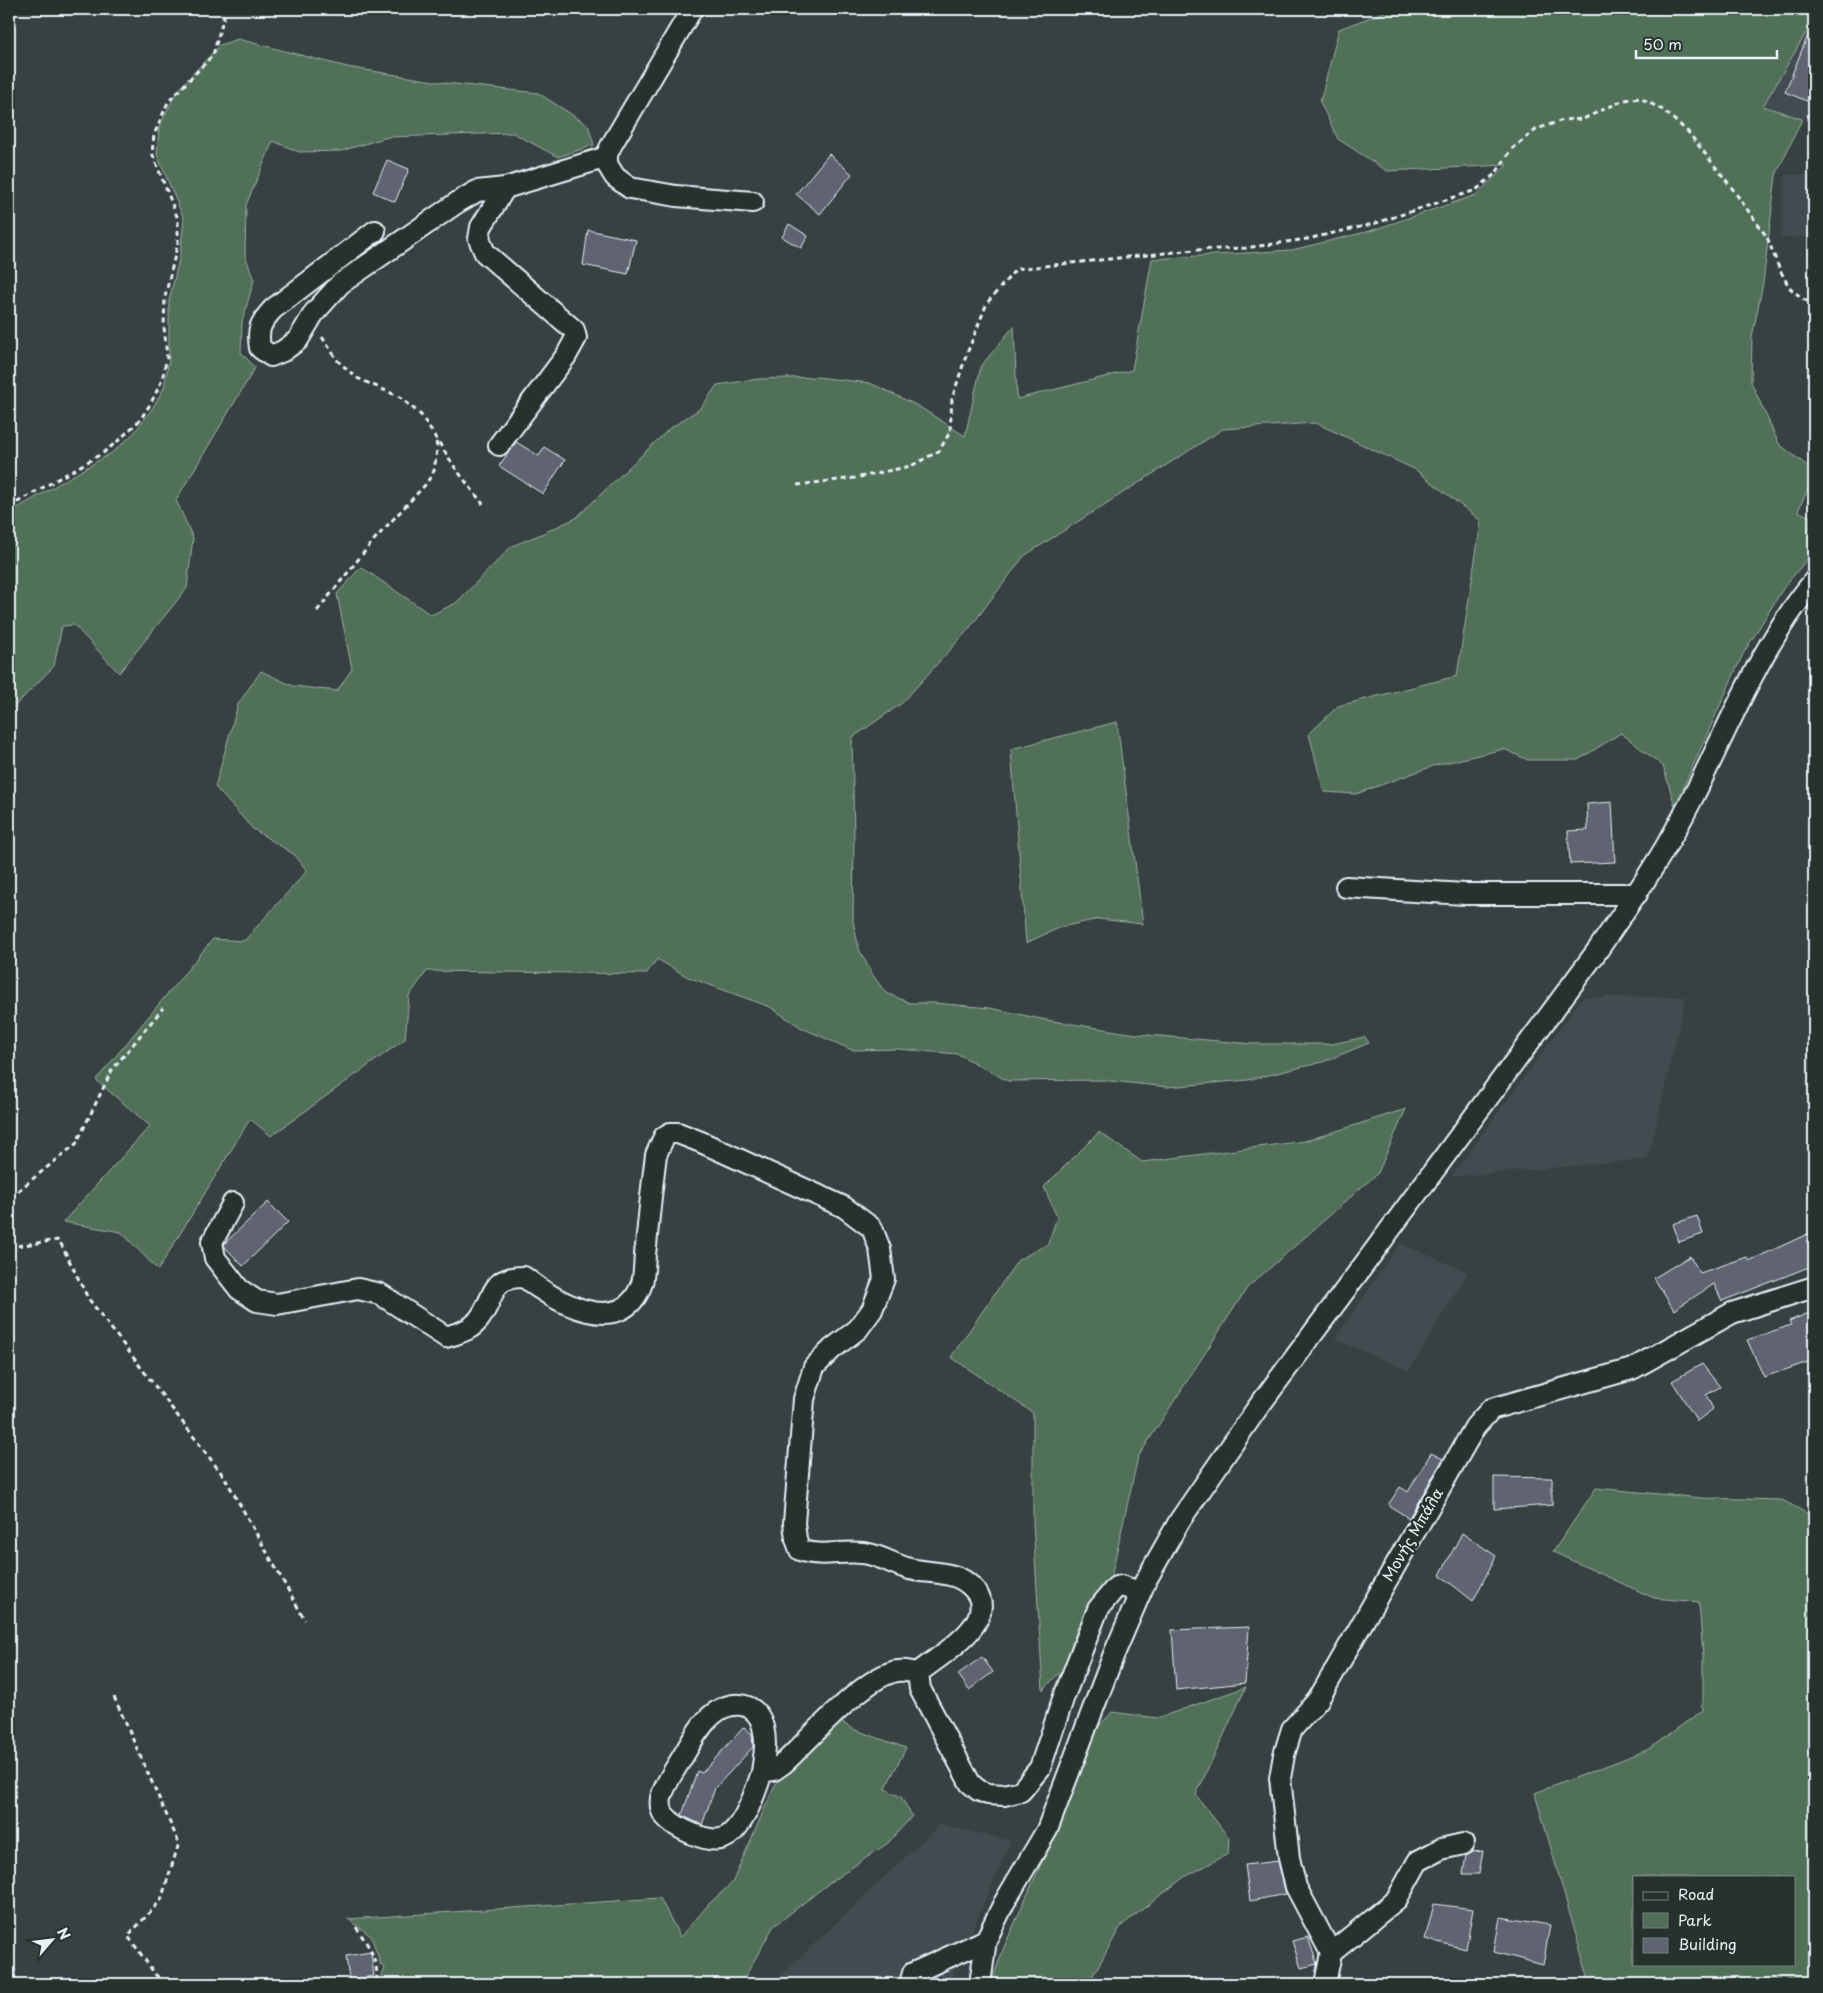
<svg xmlns="http://www.w3.org/2000/svg" width="1823" height="1993" font-family="'Playpen Sans',sans-serif">
<style>
.built{fill:#434b4f}
.green{fill:#516f58;stroke:#9cb0a8;fill-rule:evenodd}
.building{fill:#606370;stroke:#e8f1f8}
.lines{fill:none;stroke-linecap:round;stroke-linejoin:round}
.minor-casing{stroke:#e8f1f8;stroke-width:24}
.path{stroke:#e8f1f8;stroke-width:3;stroke-dasharray:5 4;stroke-linecap:butt}
.minor{stroke:#26332d;stroke-width:20}
.labels{text-anchor:middle;stroke-width:4.5;stroke-linejoin:round;paint-order:stroke}
.street-label{font-size:15px;fill:#e8f1f8;stroke:#26332d}
</style>
<rect width="100%" height="100%" fill="#374141"/>
<filter id="ink" filterUnits="userSpaceOnUse"><feTurbulence type="fractalNoise" baseFrequency=".02" numOctaves="2"/><feDisplacementMap in="SourceGraphic" scale="10" xChannelSelector="R" yChannelSelector="G"/><feConvolveMatrix kernelMatrix="1 2 1 2 8 2 1 2 1" color-interpolation-filters="sRGB"/></filter>
<g filter="url(#ink)">
<!-- built -->
<g class="built">
<path d="M1814 16V118L1802 119 1763 107 1810 26Z"/>
<path d="M1785 175H1814V237L1781 238Z"/>
<path d="M1583 997H1686L1648 1159 1451 1177Z"/>
<path d="M1400 1243 1468 1272 1409 1371 1335 1339Z"/>
<path d="M940 1824 1011 1841 953 1975 955 1984H772Z"/>
</g>
<!-- green -->
<g class="green">
<path d="M1392 9H1814V16L1810 26 1763 106 1802 119 1776 175 1763 283 1752 337 1751 382 1779 444 1814 471V475L1798 511 1814 519V551L1784 587 1743 654 1675 806 1663 766 1621 733 1578 760H1528L1504 749 1436 765 1356 794 1324 792 1309 734 1338 706 1457 676 1481 521 1416 470 1316 423 1223 429 1024 556 968 630 902 703 852 738 854 838 853 921 859 949 872 974 886 993 910 1003H935L990 1008 1046 1020 1136 1034 1254 1044H1332L1365 1037 1369 1043 1323 1062 1248 1080 1168 1087 1101 1080 1008 1081 958 1054 898 1049 852 1050 802 1028 770 1007 688 977 657 959 646 974 427 971 409 996 405 1039 271 1136 250 1119 158 1270 121 1232 63 1222 150 1126 96 1080 213 939 244 941 307 871 295 855 253 829 215 787 238 704 261 671 293 686 337 691 352 669 337 594 361 567 431 615 456 603 512 546 539 535 576 518 669 429 701 408 717 385 759 379 816 377 870 383 918 406 965 436 981 366 1014 326 1017 399 1132 370 1152 259 1292 250 1370 231 1476 195 1507 165 1387 171 1338 139 1320 102 1339 29Z"/>
<path d="M238 39 347 67 446 83 538 93 588 125 594 145 558 157 513 133 388 137 341 151 299 152 273 141 246 205 245 255 254 280 242 322 241 352 255 368 176 500 193 538 187 588 119 673 74 625 62 626 54 666 9 712V513L113 452 133 434 152 409 164 388 169 359V301L180 255 184 219 157 155 159 127 174 97 185 82 220 45Z"/>
<path d="M1117 722 1143 924 1099 919 1061 927 1026 943 1011 749Z"/>
<path d="M1406 1109 1378 1173 1247 1288 1138 1457 1109 1586 1078 1626 1063 1669 1043 1690 1033 1524V1413L951 1357 1018 1260 1048 1244 1057 1217 1044 1187 1099 1132 1142 1162 1305 1141Z"/>
<path d="M1596 1488 1702 1498 1782 1500 1814 1517V1984H1801L1784 1978 1773 1984H1590L1535 1793 1647 1750 1703 1710V1656L1699 1602 1654 1598 1553 1552ZM1634 1877H1794V1964H1634Z"/>
<path d="M1246 1687 1196 1795 1229 1838 1228 1854 1183 1878 1121 1926 1088 1984H992L993 1978 1004 1947 1057 1828 1092 1734 1112 1712 1158 1718Z"/>
<path d="M836 1719 853 1729 906 1748 885 1789 901 1797 912 1816 888 1843 829 1883 773 1927 741 1984H381L382 1975 385 1969 381 1965 371 1936 348 1919 660 1898 680 1937 710 1903 732 1883 775 1785Z"/>
</g>
<!-- building -->
<g class="building">
<path d="M1814 20V104L1785 92Z"/>
<path d="M829 154 852 174 820 214 796 194Z"/>
<path d="M387 160 409 169 395 202 373 192Z"/>
<path d="M789 224 808 236 801 248 782 237Z"/>
<path d="M588 230 636 240 628 274 583 265Z"/>
<path d="M516 442 539 456 544 447 565 460 543 494 499 466Z"/>
<path d="M1612 802 1615 862 1570 864 1568 831 1588 830 1587 804Z"/>
<path d="M268 1202 288 1222 243 1266 225 1247 224 1244Z"/>
<path d="M1697 1216 1703 1234 1679 1242 1673 1224Z"/>
<path d="M1814 1231V1265L1722 1301 1714 1284 1674 1310 1654 1278 1690 1256 1700 1273 1747 1257 1749 1261Z"/>
<path d="M1814 1311V1360L1764 1377 1747 1340 1791 1325 1789 1321Z"/>
<path d="M1702 1364 1720 1387 1706 1395 1713 1409 1697 1421 1672 1381Z"/>
<path d="M1431 1453 1443 1459 1409 1518 1388 1505 1400 1487 1408 1492Z"/>
<path d="M1494 1477 1552 1478V1505L1494 1509Z"/>
<path d="M1462 1533 1496 1556 1473 1601 1440 1575Z"/>
<path d="M1249 1627 1245 1683 1176 1690 1172 1630Z"/>
<path d="M982 1657 993 1672 969 1690 958 1674Z"/>
<path d="M744 1727 752 1734 753 1747 715 1788 702 1825 683 1816 682 1815 697 1771 702 1773Z"/>
<path d="M1483 1851 1479 1874H1463L1466 1855 1472 1852Z"/>
<path d="M1278 1861 1286 1894 1250 1901 1245 1865Z"/>
<path d="M1434 1904 1473 1909 1466 1949 1425 1939Z"/>
<path d="M1500 1917 1550 1925 1543 1965 1494 1952Z"/>
<path d="M1308 1937 1317 1964 1301 1968 1292 1941Z"/>
<path d="M371 1952 374 1976 349 1980 346 1956Z"/>
</g>
<g class="lines">
<!-- minor casing -->
<g class="minor-casing">
<g id="minor">
<path d="M692 9 612 144 607 154V164L615 177 630 188 676 196 753 202"/>
<path d="M375 231 273 309C260 323 257 329 260 348L271 356 283 351 298 340 314 313 340 284 458 202 477 191 505 188 607 157"/>
<path d="M499 445 566 356 576 338 574 330 485 253 479 239 481 227 505 188"/>
<path d="M1346 887 1465 894H1637"/>
<path d="M233 1203 212 1242 215 1258 239 1289 257 1301 277 1304 358 1289 380 1294 446 1337C459 1333 472 1330 480 1318 496 1296 489 1277 524 1277 553 1301 623 1341 642 1283 645 1272 644 1257 646 1246 649 1215 652 1185 656 1155L664 1137 670 1133H678L701 1142 844 1207 872 1228 880 1249 884 1279 872 1310 858 1329 832 1349 814 1367 804 1399 794 1523 796 1539 800 1550C821 1558 842 1550 863 1553 880 1555 894 1565 910 1569 926 1573 943 1571 959 1578 966 1581 974 1588 978 1595 994 1626 937 1657 918 1673L920 1689 970 1783 978 1790 988 1794 1004 1795 1021 1791 1040 1768 1063 1699 1098 1609 1116 1587 1121 1586 1140 1592"/>
<path d="M762 1772C764 1758 767 1742 763 1727 757 1701 731 1699 712 1715 698 1727 690 1745 680 1761 673 1772 664 1786 661 1798 660 1804 661 1812 665 1816 675 1828 711 1846 726 1837 744 1827 756 1791 762 1772L774 1770 784 1763C809 1740 866 1674 898 1671 904 1670 911 1672 918 1673"/>
<path d="M1331 1953 1397 1899 1418 1861 1441 1849 1463 1844"/>
<path d="M910 1984 913 1973 986 1940"/>
<path d="M980 1984 986 1940 1004 1903 1047 1830 1114 1654 1145 1582 1180 1520 1256 1410 1597 951C1631 902 1665 853 1692 799 1730 724 1760 646 1814 581"/>
<path d="M1325 1984 1331 1953 1296 1887 1289 1858 1280 1778 1284 1755 1292 1729 1318 1700 1475 1427 1491 1409 1632 1369 1732 1313 1814 1287"/>
</g>
</g>
<!-- path -->
<g class="path">
<path d="M322 337 338 361 357 378 400 397 421 415 456 469 483 504"/>
<path d="M797 485 855 478 911 466 939 451 950 432 952 399 966 356 987 303 1016 269 1194 250 1246 248 1307 239 1373 224 1476 190 1496 173 1512 149 1537 129 1563 120 1583 119 1624 100 1640 98 1663 110 1688 132 1729 184 1767 237 1779 268 1789 287 1803 299 1814 304"/>
<path d="M9 507 103 453 119 440 140 420 151 403 162 380 167 357 164 327 165 297 178 242V219L152 153 154 135 168 102 213 55 226 9"/>
<path d="M317 611 373 541 426 484 434 471 437 450 436 439"/>
<path d="M9 1188 19 1190 76 1144 112 1070 163 1008"/>
<path d="M9 1247 59 1240 88 1298 225 1478 305 1620"/>
<path d="M114 1697 179 1843 161 1900 128 1936 155 1974 165 1984"/>
<path d="M356 1927C368 1945 380 1961 376 1984"/>
</g>
<!-- minor -->
<use href="#minor" class="minor"/>
</g>
</g>
<g class="labels">
<!-- street labels -->
<g class="street-label">
<text transform="translate(1413 1535) rotate(-60)" y="5">Μονής Μπάλα</text>
</g>
</g>
<!-- margin -->
<rect width="1823" height="1993" fill="none" stroke="#26332d" stroke-width="30"/>
<rect x="15" y="15" width="1793" height="1963" fill="none" stroke="#e8f1f8" stroke-width="2" filter="url(#ink)"/>
<!-- legend -->
<rect x="1633" y="1876" width="162" height="90" fill="#26332d" stroke="#747f7e"/>
<rect x="1643" y="1892" width="25" height="8" fill="#26332d" stroke="#747f7e"/>
<text x="1678" y="1900" font-size="15" fill="#e8f1f8">Road</text>
<rect x="1643" y="1913" width="25" height="15" fill="#516f58" stroke="#747f7e"/>
<text x="1678" y="1926" font-size="15" fill="#e8f1f8">Park</text>
<rect x="1643" y="1938" width="25" height="15" fill="#606370" stroke="#747f7e"/>
<text x="1678" y="1950" font-size="15" fill="#e8f1f8">Building</text>
<!-- north arrow -->
<g transform="translate(52 1940) rotate(62)" stroke="#26332d" stroke-width="4" paint-order="stroke">
<path d="M0-4L9 19L0 12L-9 19Z" fill="#e8f1f8"/>
<text y="-8" font-size="14" font-weight="bold" text-anchor="middle" fill="#e8f1f8">N</text>
</g>
<!-- scale -->
<path d="M1636 50v8h141v-8" fill="none" stroke="#e8f1f8" stroke-width="2.5"/>
<text x="1643" y="50" font-size="15" fill="#e8f1f8" stroke="#26332d" stroke-width="4" paint-order="stroke">50 m</text>
</svg>
